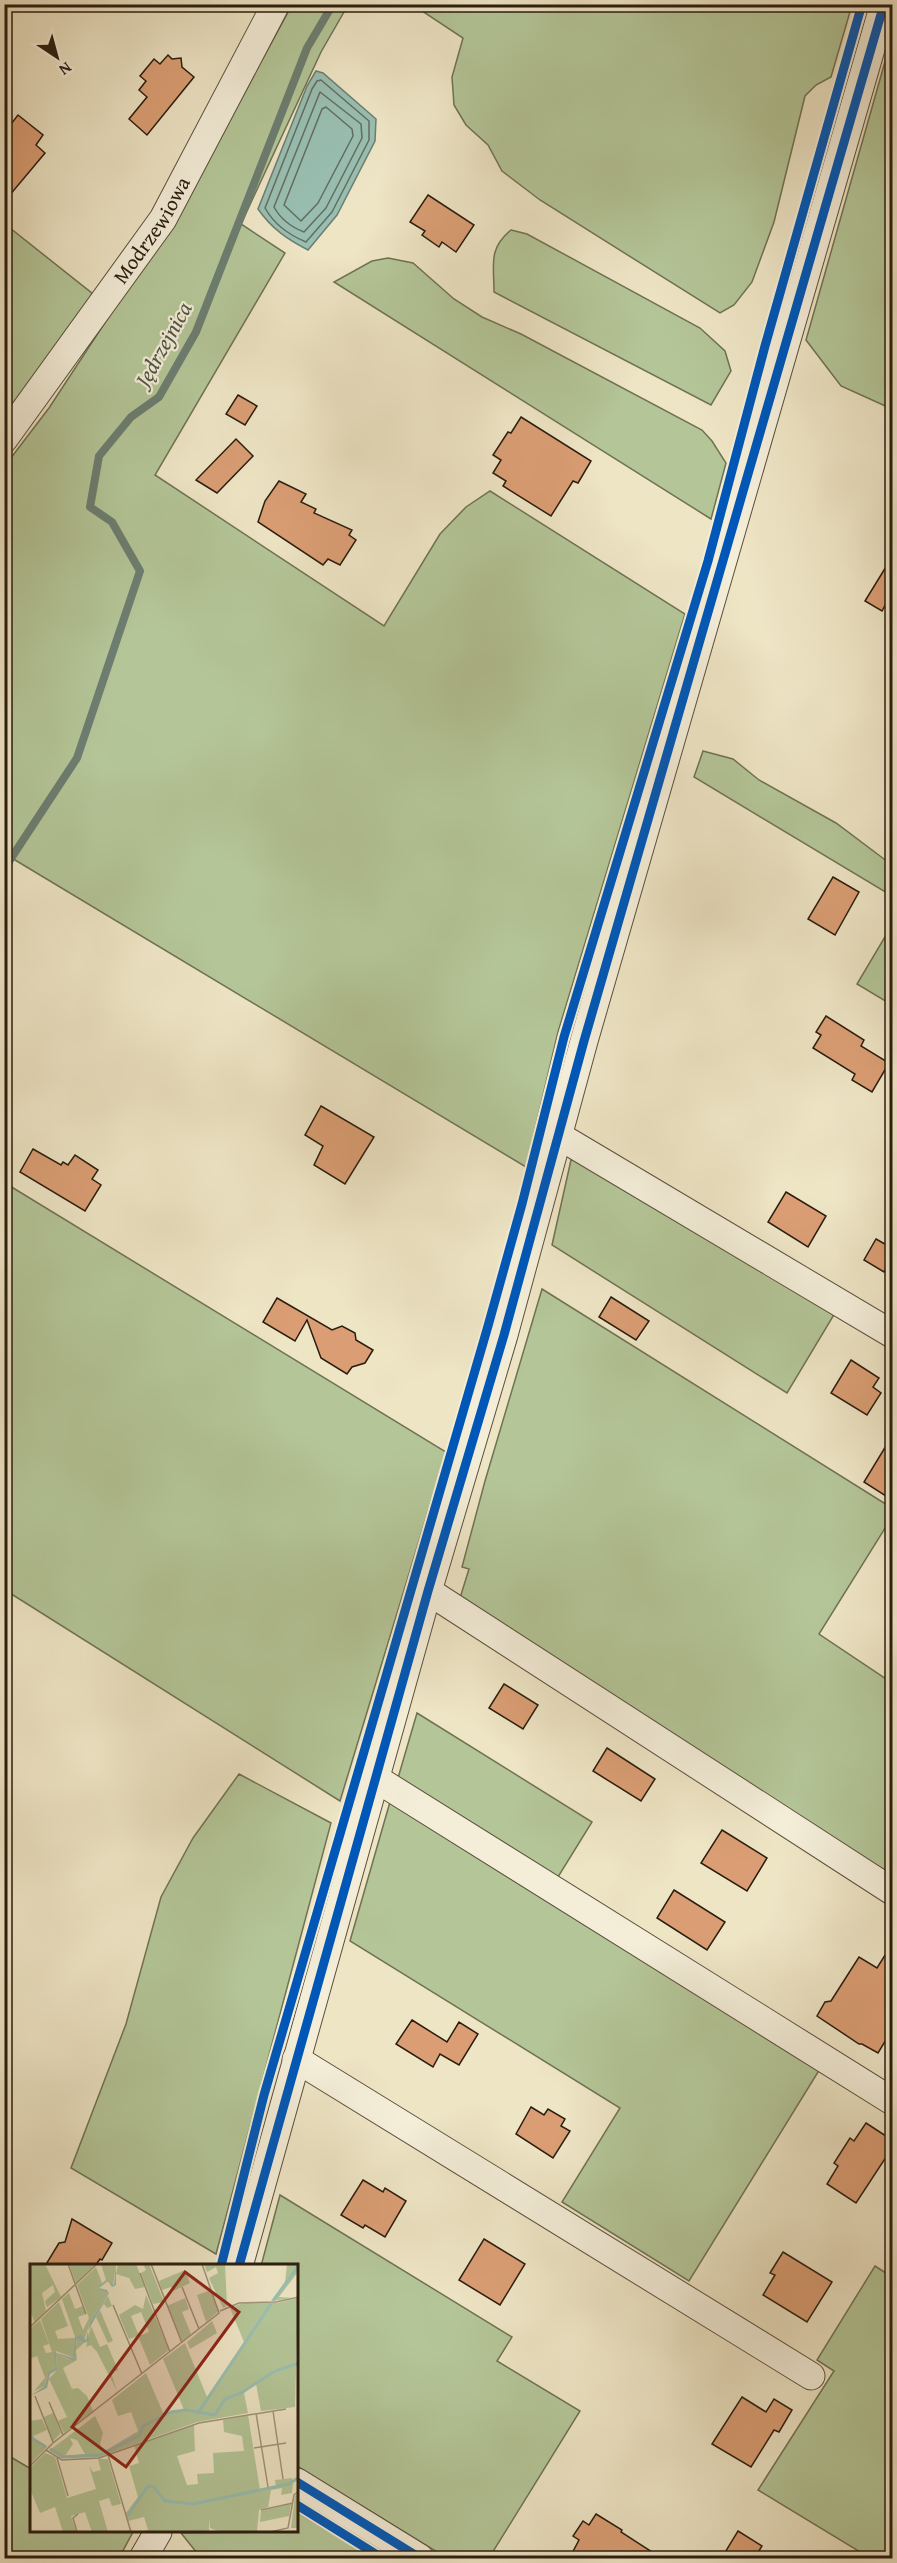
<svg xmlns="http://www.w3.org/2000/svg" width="897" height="2563" font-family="'Gentium Book Plus',serif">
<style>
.green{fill:#b4c698;stroke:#6f7254;stroke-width:1.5}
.water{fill:#99bfb2;stroke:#6d7e71;stroke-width:1.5}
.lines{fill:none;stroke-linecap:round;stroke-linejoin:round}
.shore{stroke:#626e60;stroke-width:1.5}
.stream{stroke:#6d7e71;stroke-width:8}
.building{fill:#db9e74;stroke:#2a1d0f;stroke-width:1.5}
.minor-casing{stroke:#5b4f3c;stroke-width:29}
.minor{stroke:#f4eed9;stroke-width:27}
.cycleway-casing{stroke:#f4eed9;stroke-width:13}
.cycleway{stroke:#0057b8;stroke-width:9}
.labels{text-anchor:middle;stroke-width:4.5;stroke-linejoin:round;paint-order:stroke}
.street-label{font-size:21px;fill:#2a1d0f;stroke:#f4eed9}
.water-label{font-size:22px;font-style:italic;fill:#515648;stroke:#f4eed9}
.inset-river{fill:none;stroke:#99bfb2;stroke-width:3}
.inset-road{fill:none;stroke:#a0957c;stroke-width:1.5}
.view{fill:#8f2418;fill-opacity:0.15;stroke:#8f2418;stroke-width:3}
.inset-edge{fill:none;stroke:#2a1d0f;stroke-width:3}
</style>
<rect width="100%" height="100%" fill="#eee5c5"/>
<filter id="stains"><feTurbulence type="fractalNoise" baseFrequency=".00333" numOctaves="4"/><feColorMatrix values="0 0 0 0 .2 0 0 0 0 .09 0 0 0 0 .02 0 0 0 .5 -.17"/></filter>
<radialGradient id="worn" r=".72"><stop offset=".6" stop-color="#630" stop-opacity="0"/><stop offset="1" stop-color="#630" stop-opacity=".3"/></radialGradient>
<!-- green -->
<g class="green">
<path d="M292 5H348L321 52 241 224 285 253 155 475 384 626 440 534 466 507 490 491 685 614 558 1032 526 1167 5 854 4 467 49 408 190 193Z"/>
<path d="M413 5H852L831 77 816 85 805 96 774 222 752 282 734 305 720 313 540 200 502 171 488 145 466 125 454 105 452 77 463 38Z"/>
<path d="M892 37V409L841 386 806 340Z"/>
<path d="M5 224 93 294 5 421Z"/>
<path d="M511 230 527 234 700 328 725 351 731 371 711 405 494 292C494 264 488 249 511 230Z"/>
<path d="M388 258 413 263 454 299 482 317 521 334 702 430 712 441 726 463 711 519 334 282 372 261Z"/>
<path d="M703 751 733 759 759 780 836 823 892 865V896L694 777Z"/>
<path d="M892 925V1005L857 984Z"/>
<path d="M582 1158 835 1313 787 1393 552 1245 571 1160Z"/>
<path d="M5 1183 446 1452 340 1801 5 1590Z"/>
<path d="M542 1289 892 1508V1517L819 1634 892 1683V1879L460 1598 469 1569 462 1567 485 1481Z"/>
<path d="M417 1713 592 1822 558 1877 398 1778Z"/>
<path d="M239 1774 331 1823 216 2254 71 2168 126 2024 161 1897 193 1838Z"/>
<path d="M392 1795 823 2064 689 2281 562 2202 620 2108 350 1941Z"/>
<path d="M280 2195 512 2337 497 2361 580 2411 489 2558H447L297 2466V2266H261Z"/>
<path d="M875 2266 892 2277V2558H870L758 2490 834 2371 817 2360Z"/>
<path d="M4 2453 31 2469 32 2532H133L119 2558H5Z"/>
<path d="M297 2512 372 2558H201L181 2533 297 2532Z"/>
</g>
<!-- water -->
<path class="water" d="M316 71 323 73 376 119 375 141 337 215 308 250C287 239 272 229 258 209L307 86Z"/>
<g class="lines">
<!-- shore -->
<g class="shore">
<path d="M321 80 369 121V140L332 212 306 242C289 235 274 224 265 208L312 89 317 81Z"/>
<path d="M320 92 361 124 362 138 326 208 304 232C291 227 280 218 274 207Z"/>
<path d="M326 107 352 129 353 136 318 203 301 221 284 205 322 109Z"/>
</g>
<!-- stream -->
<path class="stream" d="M4 869 77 758 140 571 112 522 90 507 99 456 131 417 159 397 196 332 307 48 333 4"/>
</g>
<!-- building -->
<g class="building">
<path d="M168 55 172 59 181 58 182 67 194 77 147 135 129 119 147 97 139 90 146 81 140 76 154 59 160 64Z"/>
<path d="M18 115 43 135 36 145 45 153 4 202V133Z"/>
<path d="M428 195 474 225 456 252 442 242 439 247 422 235 425 231 410 222Z"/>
<path d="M238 395 257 406 245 425 226 414Z"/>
<path d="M521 417 591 461 578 483 573 481 551 516 503 486 506 481 493 473 501 460 493 455 508 432 511 433Z"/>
<path d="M236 439 253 456 217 493 196 480Z"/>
<path d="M279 481 306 494 301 502 316 509 314 513 352 530 349 535 356 540 340 565 328 559 323 565 258 522 265 501Z"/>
<path d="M892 557V593L882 611 865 601Z"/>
<path d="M833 877 859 892 835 935 808 919Z"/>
<path d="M826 1016 864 1040 861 1046 889 1063 872 1092 852 1080 855 1074 813 1048 821 1035 816 1032Z"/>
<path d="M321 1106 374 1137 345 1184 314 1165 323 1146 305 1135Z"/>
<path d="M33 1149 61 1165 63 1162 68 1165 75 1155 98 1170 92 1179 101 1185 85 1211 20 1172Z"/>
<path d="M786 1192 826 1216 808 1247 768 1222Z"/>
<path d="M876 1239 892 1248V1259L884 1272 864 1260Z"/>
<path d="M611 1297 649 1321 636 1340 599 1317Z"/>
<path d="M277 1298 332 1330 342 1326 355 1333 356 1340 373 1350 365 1363 352 1367 347 1374 321 1358 307 1320 295 1341 263 1322Z"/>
<path d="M851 1360 879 1378 873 1387 881 1393 867 1415 831 1393Z"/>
<path d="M892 1436V1500L864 1482Z"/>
<path d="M504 1684 538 1705 523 1729 489 1708Z"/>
<path d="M607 1748 655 1779 641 1801 593 1771Z"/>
<path d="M722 1830 767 1858 747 1891 701 1863Z"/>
<path d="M674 1890 725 1922 707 1950 657 1918Z"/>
<path d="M892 1944V2030L878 2053 862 2044H859L817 2016 825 2002 831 2001 859 1957 877 1968Z"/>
<path d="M412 2020 447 2042 459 2022 478 2034 459 2065 440 2054 433 2067 396 2044Z"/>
<path d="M531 2107 544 2115 548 2109 565 2119 561 2126 570 2131 553 2158 516 2134Z"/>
<path d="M866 2123 892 2140V2148L856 2203 827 2184 838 2166 834 2163 850 2138 854 2141Z"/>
<path d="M363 2180 383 2192 385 2188 406 2201 385 2237 365 2225 363 2228 341 2215Z"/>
<path d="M72 2219 112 2243 102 2260 100 2259 95 2266H45L59 2243 65 2242Z"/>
<path d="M484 2239 525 2264 500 2305 459 2280Z"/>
<path d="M783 2252 832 2282 807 2322 763 2295 775 2275 770 2273Z"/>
<path d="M742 2397 766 2412 774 2399 792 2410 779 2432 774 2430 751 2467 712 2444Z"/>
<path d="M596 2514 622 2530 621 2532 663 2559H569L579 2540 573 2536 583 2521 589 2525Z"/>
<path d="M738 2531 762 2546 754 2559H721Z"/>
</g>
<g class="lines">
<!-- minor casing -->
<g class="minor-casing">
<g id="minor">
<path id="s1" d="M4 439 163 219 276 4"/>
<path d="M559 1136 892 1334"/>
<path d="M428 1591 892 1891"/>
<path d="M375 1778 892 2101"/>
<path d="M296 2059 811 2376"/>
<path d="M239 2266 428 1591 504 1335 584 1041 884 4"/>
<path d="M297 2482 420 2558"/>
<path d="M143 2558 158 2532"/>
</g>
</g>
<!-- minor -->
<use href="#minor" class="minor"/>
<!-- cycleway casing -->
<g class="cycleway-casing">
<g id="cycleway">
<path d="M221 2266 264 2095 488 1326 522 1204 564 1037 708 561 765 346 862 4"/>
<path d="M239 2266 428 1591 504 1335 584 1041 884 4"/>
<path d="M297 2482 420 2558"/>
<path d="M297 2505 382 2558"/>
</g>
</g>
<!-- cycleway -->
<use href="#cycleway" class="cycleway"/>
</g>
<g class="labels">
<!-- street labels -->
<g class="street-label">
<text dy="7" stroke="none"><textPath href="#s1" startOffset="256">Modrzewiowa</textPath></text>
</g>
<!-- water labels -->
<g class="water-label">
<text transform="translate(163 344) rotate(-61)" y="8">Jędrzejnica</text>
</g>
</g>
<!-- overview -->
<g transform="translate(30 2264)">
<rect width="268" height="268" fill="#eee5c5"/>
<path d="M0 0H15L31 33 17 43 15 37 25 28 23 21 12 29 16 47 5 59 0 46ZM39 0H66L46 19ZM71 0H86L83 22 76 16ZM88 0H106L115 23 105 25 99 14 86 10ZM113 0H119L134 38 123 40 111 9 116 6ZM174 0H195L197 42 193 44 179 14 188 9 186 3 177 8ZM257 0H268V8L249 33 264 34 241 37 255 18ZM66 3 72 19 68 24 78 29 60 58 54 77 52 72 45 73 32 35 39 29 45 45 53 42 56 50 48 53 53 66 59 54 47 21ZM155 6 160 19 143 27 141 23 132 26 129 17ZM181 26 189 47 176 58 167 31ZM116 31 139 86 120 101 108 72 99 75 89 51 105 41 113 45ZM111 48 119 68 109 72 101 52ZM78 32 82 42 77 44 74 40 70 46 83 77 78 79 66 53ZM155 34 159 45 152 48 161 70 152 77 137 42ZM268 34 265 143 231 147 226 120 214 129 218 149 167 158 69 193 31 194 20 186 65 152 73 169 70 180 73 188 108 167 101 148 88 152 82 136 116 109 134 151 154 146 133 95 155 79 177 133 214 78 200 44 213 39H247ZM40 174 47 176 55 190 35 192 43 180ZM29 38 38 62 25 67 28 75 45 74 44 94 26 87V104L17 111 15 122 4 127 15 114 7 92 0 95V65L10 56 19 80 13 82 16 89 22 88 11 55ZM182 57 187 69 160 85 157 78ZM61 62 70 83 77 80 88 106 81 109 87 127 67 88 61 81 56 83ZM50 73 54 79 46 86 47 96 33 104 42 125 48 124 57 132 63 147 34 169 28 157 37 153 19 115 27 106 26 89 40 96 45 94V86L47 79V74ZM23 149 31 169 23 177 14 153ZM218 151 230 226 246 223 245 216 262 214 263 220 262 229 251 231 252 224 241 226 238 243 229 246 227 268H190L180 264 179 254V268H107L118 266 114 253 98 257 96 249 108 233 99 202 109 199 104 181 164 161 165 187 147 192 157 221 168 220 167 210 184 209 183 189 214 187 212 172 194 168 193 156ZM12 155 17 166 3 172 11 182 17 183 0 200V157ZM15 189 25 193 37 234 66 225 59 202 63 208 71 206 68 195H78L91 240 82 242 79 234 69 237 78 268H62L55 248 41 252 46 268H33L25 243 10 249 0 225V204ZM268 229V264H261L265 232ZM261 240 259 252 230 258 231 247Z" fill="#b4c698" fill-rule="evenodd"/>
<path d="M86 0V21L82 23 78 17 69 24 77 26 79 29 58 67 59 77 54 79 47 74 45 94 43 97 26 89 27 106 20 110 17 124 0 132 15 122 18 108 26 104 24 88 43 94 45 73 51 71 56 76 60 58 78 29 70 26 68 23 76 16 84 21Z" fill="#99bfb2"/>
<path class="inset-river" d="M243 37 269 1M168 149 241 40M0 173 16 183M20 185 33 193 70 191 110 171 113 162 141 148 156 146 185 151 195 135 211 129 245 107 269 99M98 251 118 222 124 223 135 237 163 240 259 220 268 214"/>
<path class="inset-road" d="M38 0 56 50M121 0 152 79M110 9 140 88M152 23 169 65M83 41 112 110M190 47 209 39 246 38 269 33M0 63 67 0M5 132 23 178M19 138 33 171M243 147 253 215M226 149 238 223M224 184 256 179M16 186 32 196 69 194 169 159 256 145M78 191 101 268M27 194 38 232M0 202 23 179 189 49 172 0M231 246 263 239M47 268 43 254 48 250M240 268 258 264 264 231 269 227"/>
<path class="view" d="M155 8 209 48 96 203 42 163Z"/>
<rect width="268" height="268" class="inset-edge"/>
</g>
<!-- margin -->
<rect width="897" height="2563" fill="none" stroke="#eee5c5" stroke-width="24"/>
<rect x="6" y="6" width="885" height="2551" fill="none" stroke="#2a1d0f" stroke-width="3"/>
<rect x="12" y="12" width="873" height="2539" fill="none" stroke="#2a1d0f" stroke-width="1.5"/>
<!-- north arrow -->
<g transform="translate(57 57) rotate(144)" stroke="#f4eed9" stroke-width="4.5" paint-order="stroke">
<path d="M0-4.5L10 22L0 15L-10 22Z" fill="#2a1d0f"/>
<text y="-9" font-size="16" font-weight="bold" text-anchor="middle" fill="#2a1d0f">N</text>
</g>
<rect width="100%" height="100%" filter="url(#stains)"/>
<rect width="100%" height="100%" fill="url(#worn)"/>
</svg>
